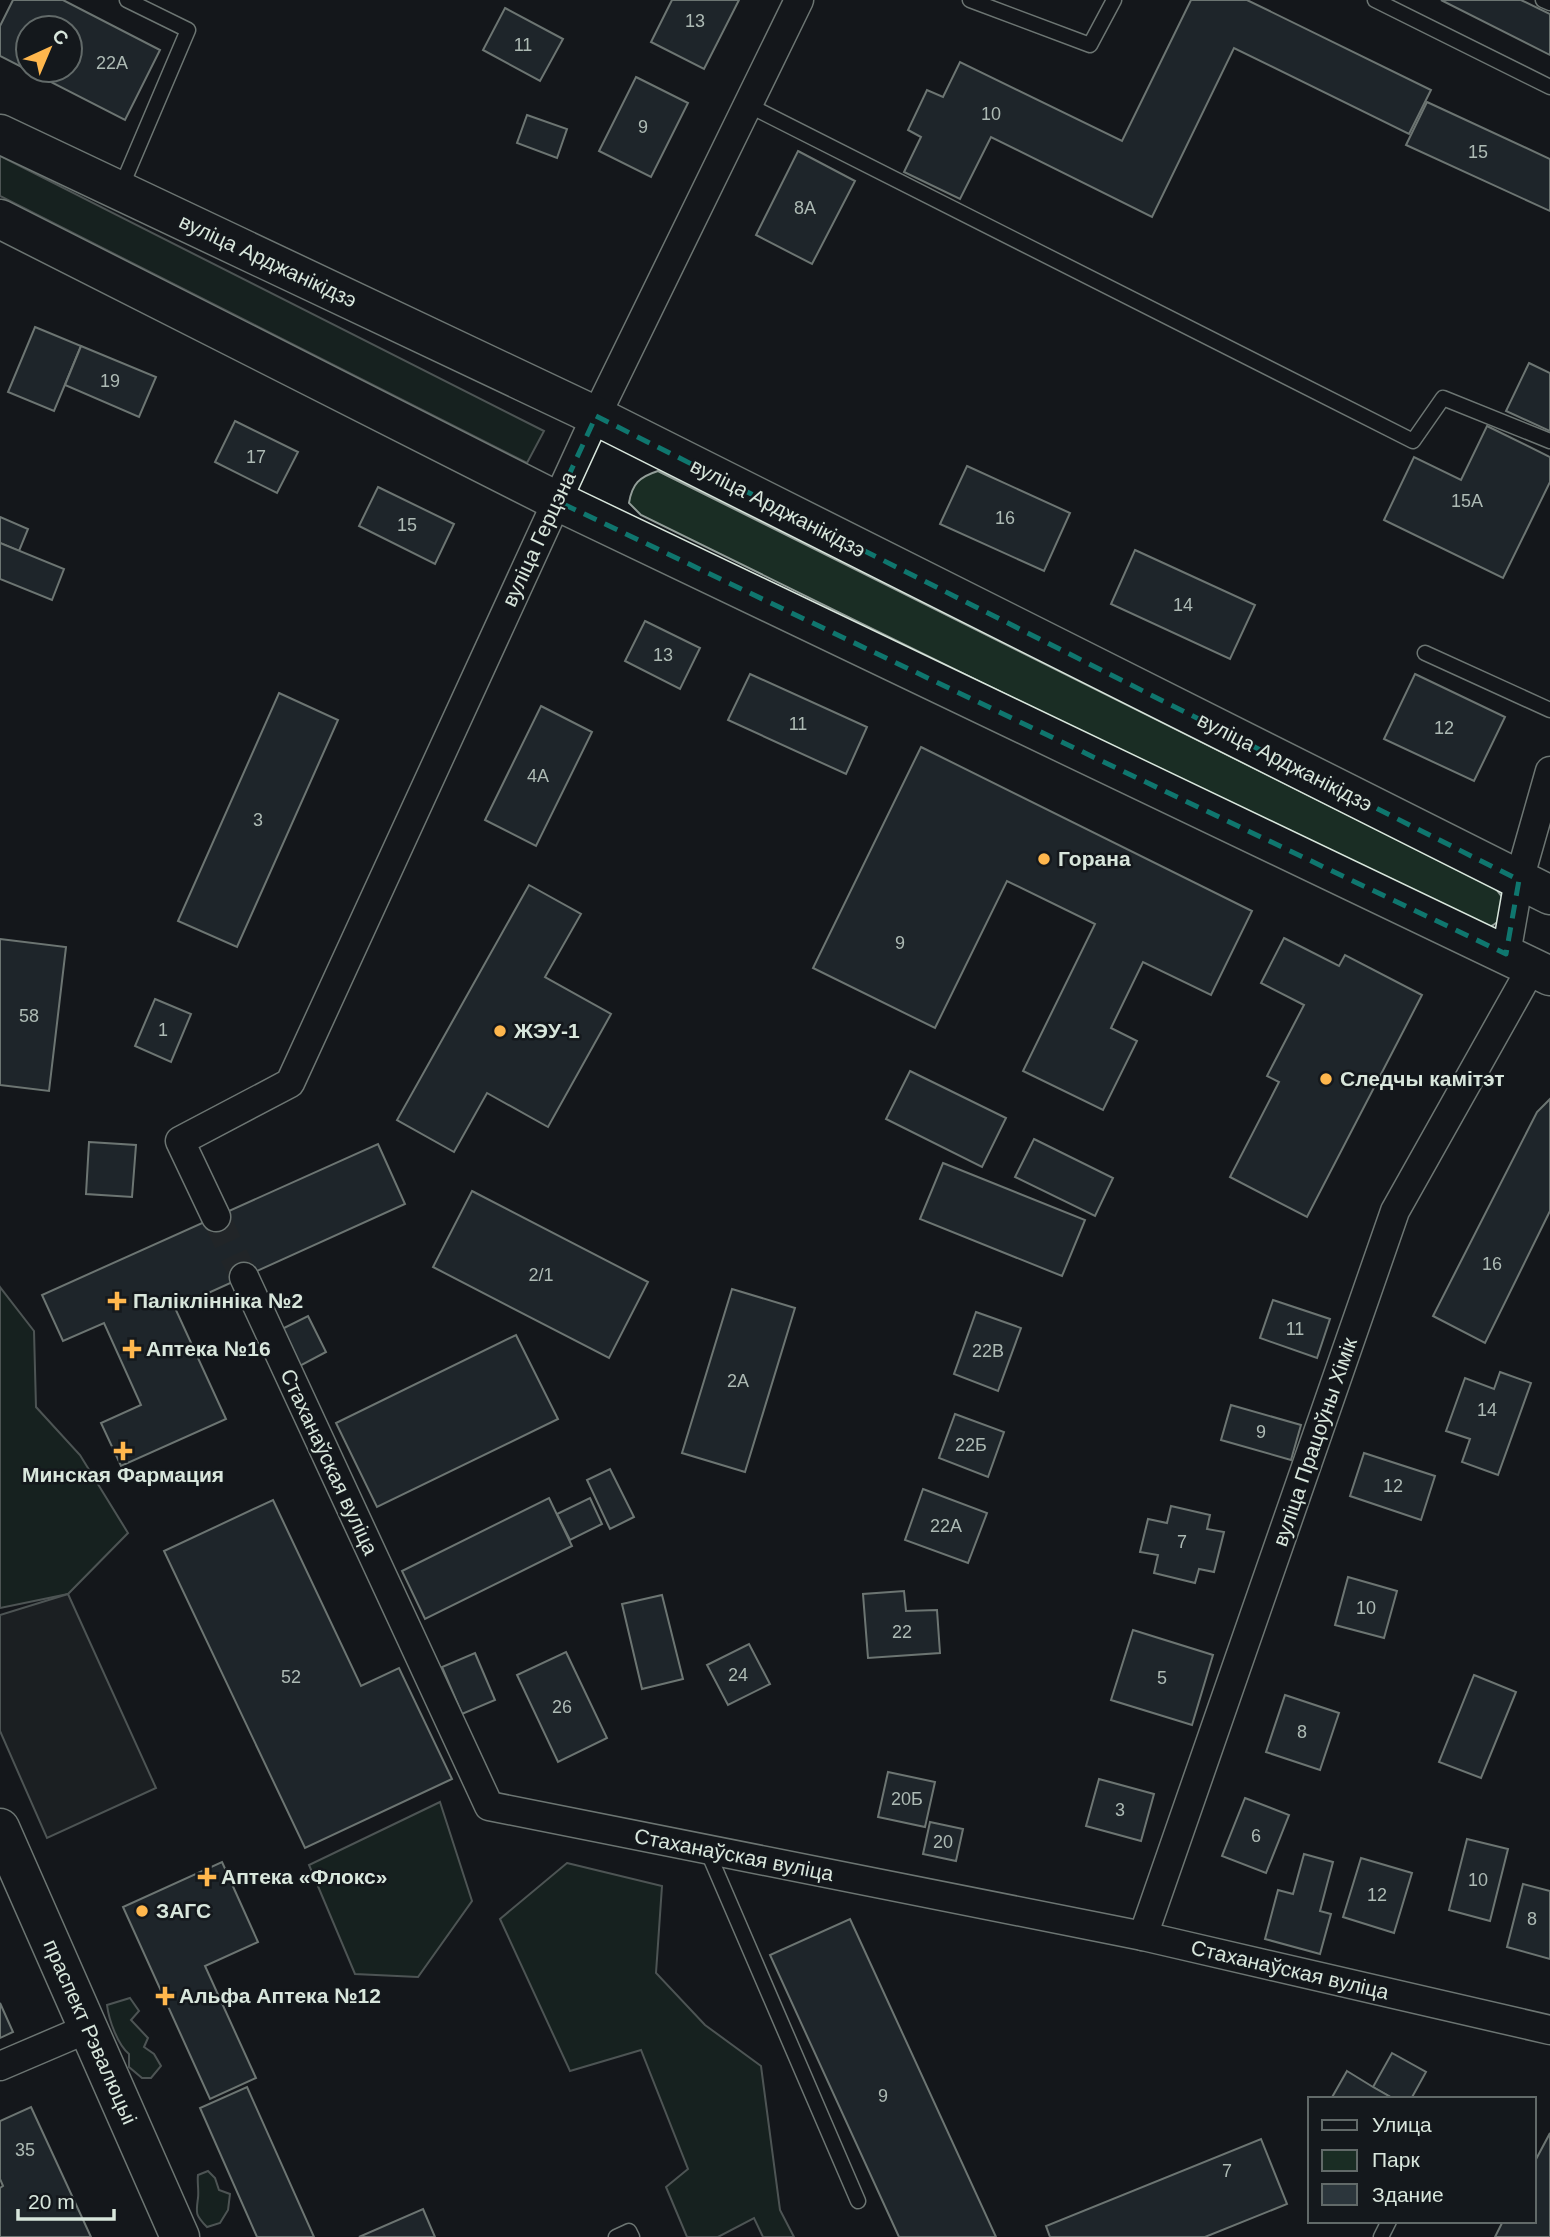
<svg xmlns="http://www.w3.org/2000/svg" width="1550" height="2237" font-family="Helvetica,sans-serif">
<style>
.green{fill:#1a2d24;stroke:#939e99;stroke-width:2}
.parking{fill:#24282b;stroke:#939e99;stroke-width:2}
.building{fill:#2c363c;stroke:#d8e6dc;stroke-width:2;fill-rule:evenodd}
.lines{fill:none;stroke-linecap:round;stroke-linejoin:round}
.minor-tunnel{stroke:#313739;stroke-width:28;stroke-dasharray:28 14;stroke-linecap:butt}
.service-casing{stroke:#d8e6dc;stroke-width:17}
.minor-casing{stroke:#d8e6dc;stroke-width:31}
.secondary-casing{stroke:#d8e6dc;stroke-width:41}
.primary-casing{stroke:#d8e6dc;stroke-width:41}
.service{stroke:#14181c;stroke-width:14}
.minor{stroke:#14181c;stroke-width:28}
.secondary{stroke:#14181c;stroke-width:38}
.primary{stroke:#14181c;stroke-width:38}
.marked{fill:none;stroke:#0f766e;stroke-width:5;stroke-dasharray:14 9;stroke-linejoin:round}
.poi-dot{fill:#ffb74d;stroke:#14181c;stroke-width:2.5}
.labels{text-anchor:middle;stroke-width:5;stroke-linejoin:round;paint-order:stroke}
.number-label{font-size:18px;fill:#adbab4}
.street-label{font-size:21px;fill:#d8e6dc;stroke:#14181c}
.poi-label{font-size:21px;font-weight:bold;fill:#d8e6dc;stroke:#14181c;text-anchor:start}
</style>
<rect width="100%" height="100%" fill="#14181c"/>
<!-- green -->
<g class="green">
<path d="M0 156 544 431 527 463 0 196Z"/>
<path d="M658 471 1496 889 1505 901C1502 917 1500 925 1483 929L641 515 629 503C632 484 639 477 658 471Z"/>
<path d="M0 1287 34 1331 36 1407 80 1455 128 1533 68 1594 0 1608Z"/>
<path d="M440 1802 472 1901 418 1977 355 1974 309 1865Z"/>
<path d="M567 1863 662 1886 656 1973 705 2025 761 2066 780 2210 794 2237H763L754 2218 718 2237H687L666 2187 688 2169 641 2050 570 2071 500 1919Z"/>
<path d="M130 1998 139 2011 131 2020 148 2038 144 2047 154 2054 161 2066 151 2078H142L129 2067V2054C118 2045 109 2021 107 2005Z"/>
<path d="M208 2171 215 2178 219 2190 230 2194 228 2210 220 2223 207 2227C195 2215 196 2213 198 2198 199 2190 197 2182 198 2175Z"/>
</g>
<!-- parking -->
<path class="parking" d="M68 1594 156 1788 47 1838 0 1731V1615Z"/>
<!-- building -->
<g class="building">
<path d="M13 0H63L160 50 125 120 0 56V26ZM28 28H70V70H28Z"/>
<path d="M672 0H739L704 69 651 42Z"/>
<path d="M1191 0H1247L1431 90 1409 134 1234 48 1152 217 991 137 960 199 904 172 921 137 908 130 927 90 943 97 960 62 1122 141Z"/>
<path d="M1441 0H1521L1550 14V55Z"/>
<path d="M505 8 563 39 540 81 483 50Z"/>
<path d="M636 77 688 103 651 177 599 151Z"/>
<path d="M1427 102 1550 159V211L1406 145Z"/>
<path d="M527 115 567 129 557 158 517 143Z"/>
<path d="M798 151 855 181 812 264 756 235Z"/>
<path d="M35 327 81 346 54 411 8 392Z"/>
<path d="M81 346 156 377 139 417 65 385Z"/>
<path d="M1529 363 1550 373V431L1506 411Z"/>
<path d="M235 421 298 452 277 493 215 462Z"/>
<path d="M1487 426 1550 457V482L1503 578 1384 520 1414 457 1461 480Z"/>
<path d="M967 466 1070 513 1044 571 940 524Z"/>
<path d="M378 487 454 524 435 564 359 526Z"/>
<path d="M0 517 28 529 19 551 0 543Z"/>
<path d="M0 543 64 569 52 600 0 579Z"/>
<path d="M1135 550 1255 605 1230 659 1111 604Z"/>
<path d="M645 621 700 648 680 689 625 661Z"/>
<path d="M750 674 867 727 846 774 728 720Z"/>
<path d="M1415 674 1505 717 1474 781 1384 739Z"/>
<path d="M279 693 338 720 237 947 178 921Z"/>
<path d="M541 706 592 732 536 846 485 820Z"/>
<path d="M921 747 1252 911 1211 995 1143 962 1111 1028 1137 1041 1103 1110 1023 1071 1095 924 1007 881 935 1028 813 968Z"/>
<path d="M529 885 581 914 545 977 611 1014 548 1127 487 1093 454 1152 397 1120Z"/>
<path d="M1284 938 1339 966 1345 955 1422 995 1307 1217 1230 1177 1279 1082 1267 1076 1304 1005 1261 983Z"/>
<path d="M0 939 66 947 49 1091 0 1085Z"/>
<path d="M155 999 191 1014 171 1062 135 1046Z"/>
<path d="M910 1071 1006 1118 982 1167 886 1119Z"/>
<path d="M1550 1099V1211L1485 1343 1433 1316 1537 1112Z"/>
<path d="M1034 1139 1113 1178 1095 1216 1015 1177Z"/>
<path d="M89 1142 136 1145 132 1197 86 1194Z"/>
<path d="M378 1144 405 1204 175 1308 226 1419 121 1466 101 1423 141 1405 104 1323 63 1341 42 1295Z"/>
<path d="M943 1163 1085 1220 1062 1276 920 1219Z"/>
<path d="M472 1191 648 1282 609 1358 433 1267Z"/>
<path d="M732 1289 795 1308 745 1472 682 1453Z"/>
<path d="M1273 1300 1330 1319 1317 1358 1260 1338Z"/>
<path d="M976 1312 1021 1328 998 1391 954 1374Z"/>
<path d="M308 1316 326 1352 296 1368 278 1331Z"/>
<path d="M516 1335 558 1419 377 1507 336 1423Z"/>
<path d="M1500 1372 1531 1383 1498 1475 1462 1462 1470 1439 1446 1431 1465 1378 1494 1389Z"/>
<path d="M1231 1405 1301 1425 1291 1460 1221 1440Z"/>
<path d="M955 1414 1004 1432 988 1477 939 1458Z"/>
<path d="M1364 1453 1435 1476 1421 1520 1350 1496Z"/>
<path d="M610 1469 634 1517 610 1529 587 1480Z"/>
<path d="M923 1489 987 1513 968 1563 905 1540Z"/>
<path d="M549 1498 572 1546 425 1619 402 1571Z"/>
<path d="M590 1498 602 1524 570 1540 557 1514Z"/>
<path d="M273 1500 361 1686 399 1668 452 1779 305 1848 164 1551Z"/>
<path d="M1171 1506 1210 1515 1207 1529 1224 1532 1214 1572 1199 1569 1195 1583 1154 1573 1158 1555 1140 1552 1148 1519 1167 1523Z"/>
<path d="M1348 1577 1397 1591 1384 1638 1335 1625Z"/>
<path d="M904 1591 906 1611 937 1610 940 1653 868 1658 863 1594Z"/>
<path d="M662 1595 683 1679 642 1689 622 1604Z"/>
<path d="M1133 1630 1213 1655 1192 1725 1111 1700Z"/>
<path d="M749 1644 770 1684 728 1705 707 1665Z"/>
<path d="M566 1652 607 1738 558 1762 517 1675Z"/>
<path d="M475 1653 495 1700 462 1714 442 1667Z"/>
<path d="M1474 1675 1516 1692 1481 1778 1439 1762Z"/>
<path d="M1285 1695 1339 1713 1320 1770 1266 1752Z"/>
<path d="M888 1772 935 1782 925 1827 878 1817Z"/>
<path d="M1099 1779 1154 1794 1141 1841 1086 1826Z"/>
<path d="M1245 1798 1289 1815 1266 1873 1222 1856Z"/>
<path d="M930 1822 963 1829 956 1861 923 1854Z"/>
<path d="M1467 1839 1508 1849 1490 1921 1449 1910Z"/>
<path d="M1304 1854 1333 1862 1320 1911 1331 1914 1320 1954 1265 1939 1278 1890 1293 1894Z"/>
<path d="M1361 1858 1412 1873 1394 1933 1343 1917Z"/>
<path d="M222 1862 258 1942 205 1966 256 2078 210 2099 123 1907Z"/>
<path d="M1523 1884 1550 1891V1959L1507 1947Z"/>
<path d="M850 1919 996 2237H899L770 1955Z"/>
<path d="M0 2003 13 2032 0 2038Z"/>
<path d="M1392 2053 1426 2072 1411 2099H1394L1373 2087Z"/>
<path d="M1347 2071 1373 2087 1394 2099H1331Z"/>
<path d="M247 2087 314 2237H257L200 2108Z"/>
<path d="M31 2107 91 2237H0V2188L3 2186 0 2179V2121Z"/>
<path d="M1550 2133V2237H1495L1503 2221H1534V2163Z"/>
<path d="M1261 2139 1287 2204 1205 2237H1050L1046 2226Z"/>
<path d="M423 2209 435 2237H359Z"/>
</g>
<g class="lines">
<!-- minor-tunnel -->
<path class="minor-tunnel" d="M216 1217 244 1277"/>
<!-- service casing -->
<g class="service-casing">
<g id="service">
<path d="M970 0 1090 45 1114 0"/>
<path d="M1375 0 1550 87"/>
<path d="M1543 0 1550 3"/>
<path d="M748 105 1413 441 1443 398 1550 441"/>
<path d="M120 190 188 30 127 0"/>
<path d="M1425 653 1550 710"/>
<path d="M707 1850 858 2201"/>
<path d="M616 2237 629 2231 632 2237"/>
<path d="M1381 2237 1389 2221"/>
</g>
</g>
<!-- minor casing -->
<g class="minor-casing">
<g id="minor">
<path d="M1506 954 1519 880 1550 771"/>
<path d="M216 1217 180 1141 290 1083 596 416 799 0"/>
<path d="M244 1277 489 1806 1143 1936 1550 2030"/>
<path d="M1143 1936 1395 1211 1532 967"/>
<path d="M0 2066 89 2028"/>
</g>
</g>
<!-- secondary casing -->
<g class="secondary-casing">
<g id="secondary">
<path d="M0 134 596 416 1550 895"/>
<path d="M0 219 557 501 1550 976"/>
</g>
</g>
<!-- primary casing -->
<g class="primary-casing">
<path id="primary" d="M0 1828 180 2237"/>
</g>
<!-- service -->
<use href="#service" class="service"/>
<!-- minor -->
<use href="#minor" class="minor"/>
<!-- secondary -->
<use href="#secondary" class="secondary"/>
<!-- primary -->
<use href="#primary" class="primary"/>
</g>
<!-- marked area -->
<path d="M0 0H1550V2237H0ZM596 416 1519 880 1506 954 557 501Z" fill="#14181c" fill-opacity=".55" fill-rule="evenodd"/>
<path class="marked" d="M596 416 1519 880 1506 954 557 501Z"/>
<!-- markers -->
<g class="poi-dot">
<circle cx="1044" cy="859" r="7"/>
<circle cx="500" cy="1031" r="7"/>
<circle cx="1326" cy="1079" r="7"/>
<path d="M113.5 1290.5h7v7h7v7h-7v7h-7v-7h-7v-7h7z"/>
<path d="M128.5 1338.5h7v7h7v7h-7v7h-7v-7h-7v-7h7z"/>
<path d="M119.5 1440.5h7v7h7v7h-7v7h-7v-7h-7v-7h7z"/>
<path d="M203.5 1866.5h7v7h7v7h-7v7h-7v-7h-7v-7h7z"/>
<circle cx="142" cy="1911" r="7"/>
<path d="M161.5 1985.5h7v7h7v7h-7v7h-7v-7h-7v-7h7z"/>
</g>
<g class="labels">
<!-- number labels -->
<g class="number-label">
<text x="695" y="27">13</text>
<text x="523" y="51">11</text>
<text x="112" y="69">22А</text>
<text x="991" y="120">10</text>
<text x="643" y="133">9</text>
<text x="1478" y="158">15</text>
<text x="805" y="214">8А</text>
<text x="110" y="387">19</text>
<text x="256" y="463">17</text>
<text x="1467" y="507">15А</text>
<text x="1005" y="524">16</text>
<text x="407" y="531">15</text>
<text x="1183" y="611">14</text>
<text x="663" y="661">13</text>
<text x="798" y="730">11</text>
<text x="1444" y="734">12</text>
<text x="538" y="782">4А</text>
<text x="258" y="826">3</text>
<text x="900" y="949">9</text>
<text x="29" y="1022">58</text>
<text x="163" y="1036">1</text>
<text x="1492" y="1270">16</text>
<text x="541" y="1281">2/1</text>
<text x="1295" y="1335">11</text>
<text x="988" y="1357">22В</text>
<text x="738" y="1387">2А</text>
<text x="1487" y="1416">14</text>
<text x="1261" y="1438">9</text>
<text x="971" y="1451">22Б</text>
<text x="1393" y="1492">12</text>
<text x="946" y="1532">22А</text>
<text x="1182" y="1548">7</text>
<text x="1366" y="1614">10</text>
<text x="902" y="1638">22</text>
<text x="738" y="1681">24</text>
<text x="291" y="1683">52</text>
<text x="1162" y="1684">5</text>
<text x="562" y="1713">26</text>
<text x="1302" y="1738">8</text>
<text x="907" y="1805">20Б</text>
<text x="1120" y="1816">3</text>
<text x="1256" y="1842">6</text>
<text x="943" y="1848">20</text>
<text x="1478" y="1886">10</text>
<text x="1377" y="1901">12</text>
<text x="1532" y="1925">8</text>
<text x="883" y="2102">9</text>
<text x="25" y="2156">35</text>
<text x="1227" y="2177">7</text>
</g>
<!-- street labels -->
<g class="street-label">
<text transform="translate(268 261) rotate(25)" y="7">вуліца Арджанікідзэ</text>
<text transform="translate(778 508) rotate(27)" y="7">вуліца Арджанікідзэ</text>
<text transform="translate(539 539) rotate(-65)" y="7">вуліца Герцэна</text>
<text transform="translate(1285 762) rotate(27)" y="7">вуліца Арджанікідзэ</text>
<text transform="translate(1315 1442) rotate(-71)" y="7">вуліца Працоўны Хімік</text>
<text transform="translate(329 1462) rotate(65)" y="7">Стаханаўская вуліца</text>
<text transform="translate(734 1855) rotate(11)" y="7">Стаханаўская вуліца</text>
<text transform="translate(1290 1970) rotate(13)" y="7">Стаханаўская вуліца</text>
<text transform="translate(90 2032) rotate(66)" y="7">праспект Рэвалюцыі</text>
</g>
<!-- poi labels -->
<g class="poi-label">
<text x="1058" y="866">Горана</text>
<text x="514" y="1038">ЖЭУ-1</text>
<text x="1340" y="1086">Следчы камітэт</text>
<text x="133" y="1308">Паліклінніка №2</text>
<text x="146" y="1356">Аптека №16</text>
<text x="123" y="1482" text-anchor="middle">Минская Фармация</text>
<text x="221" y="1884">Аптека «Флокс»</text>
<text x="156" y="1918">ЗАГС</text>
<text x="179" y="2003">Альфа Аптека №12</text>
</g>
</g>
<!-- legend -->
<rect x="1308" y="2097" width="228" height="126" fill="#14181c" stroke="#626a69" stroke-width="2"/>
<rect x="1322" y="2120" width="35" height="10" fill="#14181c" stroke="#626a69" stroke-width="2"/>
<text x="1372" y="2132" font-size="21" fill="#d8e6dc">Улица</text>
<rect x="1322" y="2150" width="35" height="21" fill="#1a2d24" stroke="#626a69" stroke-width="2"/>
<text x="1372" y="2167" font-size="21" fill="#d8e6dc">Парк</text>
<rect x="1322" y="2184" width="35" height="21" fill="#2c363c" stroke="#626a69" stroke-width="2"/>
<text x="1372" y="2202" font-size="21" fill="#d8e6dc">Здание</text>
<!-- north arrow -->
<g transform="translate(49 49) rotate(44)"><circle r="33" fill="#14181c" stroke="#626a69" stroke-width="2"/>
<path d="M0-5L12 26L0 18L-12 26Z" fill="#ffb74d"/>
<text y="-10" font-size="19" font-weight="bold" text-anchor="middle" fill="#d8e6dc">С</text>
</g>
<!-- scale -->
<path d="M18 2209v10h96v-10" fill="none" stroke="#d8e6dc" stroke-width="3.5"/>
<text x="28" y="2209" font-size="21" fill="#d8e6dc" stroke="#14181c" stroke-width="5" paint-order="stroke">20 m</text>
</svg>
